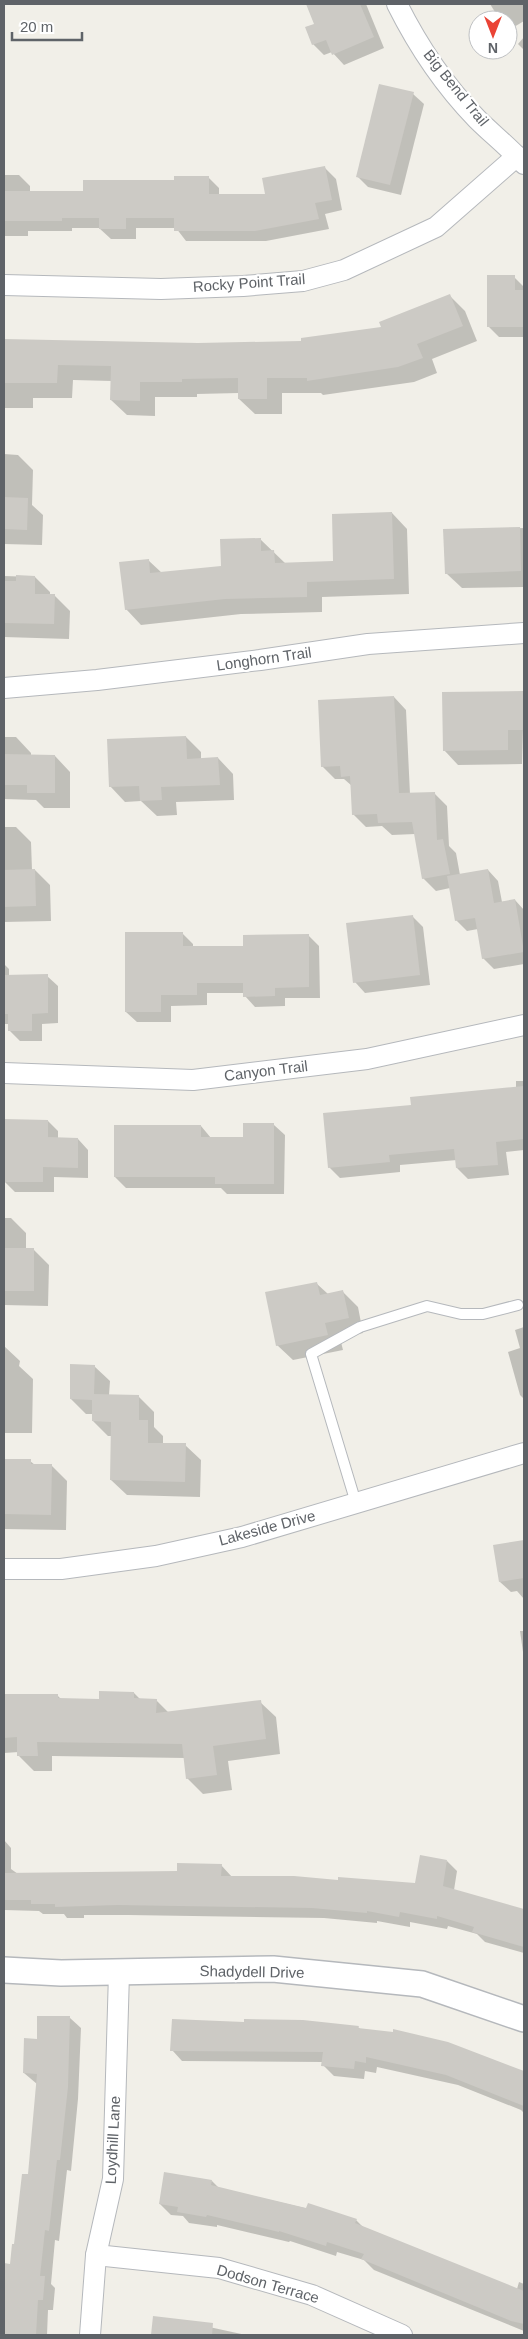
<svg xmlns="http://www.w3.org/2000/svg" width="528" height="2339" font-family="Helvetica,sans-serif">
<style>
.shadow{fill:#0003}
.building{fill:#cccac5}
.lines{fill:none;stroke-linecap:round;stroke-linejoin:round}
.service-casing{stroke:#b5b8bc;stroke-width:12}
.minor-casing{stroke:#b5b8bc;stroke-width:22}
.tertiary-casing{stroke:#b5b8bc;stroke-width:28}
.service{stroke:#fff;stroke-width:10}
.minor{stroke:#fff;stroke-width:20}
.tertiary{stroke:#fff;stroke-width:25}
.labels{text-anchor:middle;stroke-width:4.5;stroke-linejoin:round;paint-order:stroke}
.street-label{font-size:15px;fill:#5f6368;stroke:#fff}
</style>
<rect width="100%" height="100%" fill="#f1efe8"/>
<!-- shadow -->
<g class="shadow">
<path d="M307 4H366L384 48 344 65 332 52 324 55 313 44 316 24Z"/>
<path d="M490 4H524V21L509 30 508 20H500Z"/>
<path d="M524 37V50L518 44Z"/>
<path d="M413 94 424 104 401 195 368 187 357 176Z"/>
<path d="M325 168 336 179 342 210 325 214 329 229 266 241H186L176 228H136V239H111L99 228H72V231H28V236H4V175H19L30 186V193H84L208 177 219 188V195H266Z"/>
<path d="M514 277 524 287V337H499L488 326Z"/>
<path d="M450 296 465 311 477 341 432 359 437 373 414 382 323 395 321 393H282V414H255L239 399V393L197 394V397H155V416L127 415 111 400 112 381 73 380 72 398H33V408H4V340L198 344 303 342 383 328Z"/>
<path d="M4 454 18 455 33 470 32 505 43 515 42 545 4 544Z"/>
<path d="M392 513 407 529 409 594 322 597V612L241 614 141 625 126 609 148 560 162 573 222 567 260 539 286 564 335 562Z"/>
<path d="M524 528V587L462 588 446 573 445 530Z"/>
<path d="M4 576 35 577 50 592V595H54L70 611 69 639 4 637Z"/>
<path d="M524 692 522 764 458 765 444 750 443 693Z"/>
<path d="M394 697 406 710 410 794 434 793 447 806 449 846 456 853 460 875 488 870 498 881 502 902 515 900 524 910V964L494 969 483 958 478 929 467 931 456 920 450 888 436 891 423 878 415 834 392 835 382 826 366 827 353 814 352 786 344 779H335L322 766Z"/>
<path d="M4 737H16L31 753V756H55L70 772V808H44L36 800 4 799Z"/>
<path d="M186 737 201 752V759L218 758 233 774 234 800 176 802 177 815 157 816 141 801 125 802 110 786Z"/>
<path d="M4 827H16L31 842 32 870H35L50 885 51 921 4 922Z"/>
<path d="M412 916 423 927 430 985 365 993 355 982Z"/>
<path d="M182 933 193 944V947H244L308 935 319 946 320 998H285V1006L255 1007 245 996V993H207V1005L171 1006V1022H137L126 1012Z"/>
<path d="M4 964 9 969V976H47L58 986V1023L42 1024V1041H20L9 1030V1024H4Z"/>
<path d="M516 1081H524V1150L506 1152 509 1175 468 1179 457 1168V1160L400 1165V1172L340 1178 329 1167 412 1106 516 1088Z"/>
<path d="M4 1120 48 1121 58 1131V1139H78L88 1150V1178L54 1177V1192H15L4 1181Z"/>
<path d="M274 1125 285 1135 284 1194H227L221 1188H126L115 1177 201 1126 211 1138H244Z"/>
<path d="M4 1218H11L26 1233V1250H34L49 1265 48 1306 4 1305Z"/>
<path d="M316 1283 328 1294 343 1292 358 1307 363 1333 340 1338 343 1350 293 1360 277 1345Z"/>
<path d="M524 1327V1399L520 1395 508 1352 520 1348 515 1330Z"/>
<path d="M4 1346 20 1361 19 1366 33 1379 32 1433H4Z"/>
<path d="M94 1366 110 1381 109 1395 138 1396 154 1412V1427L163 1436V1444L185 1445 201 1460 200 1497 127 1495 111 1480 112 1436H108L93 1421V1414H86L71 1399Z"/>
<path d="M4 1460 30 1461 35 1465H51L67 1481 66 1530 4 1529Z"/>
<path d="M524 1541V1599L517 1591 511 1592 500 1582 494 1546Z"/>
<path d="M520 1631H524V1659Z"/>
<path d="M134 1693 141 1700H156L169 1713 260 1702 276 1717 280 1754 228 1761 232 1790 203 1794 187 1778 185 1758 52 1756V1771H34L19 1756V1752L4 1753V1695H57L62 1700H100Z"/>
<path d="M4 1840 11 1848V1869L18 1874 178 1872 221 1865 232 1877 416 1884 447 1861 457 1871 454 1890 524 1916V1953L485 1942 477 1934 448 1926 447 1929 410 1922V1927L377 1921V1923L324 1918 128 1915H84V1918H67L64 1914H43L39 1911 4 1910Z"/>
<path d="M70 2018 81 2028 78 2099 71 2171 67 2170 59 2241 55 2240 51 2284 55 2288 53 2310H48L47 2335H4V2264L11 2265 29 2176 37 2084 24 2073 38 2040Z"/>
<path d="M358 2027 361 2030 515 2069 524 2075V2113L521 2110 458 2085 377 2067 376 2073 365 2071 364 2079 334 2076 323 2065V2062L182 2061 172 2050Z"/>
<path d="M212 2181 219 2188 356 2220 363 2227 517 2289 519 2282 524 2284V2331L374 2270 364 2260 337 2252 336 2256 290 2241 289 2242 217 2225V2227L189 2223 183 2216 171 2215 160 2204Z"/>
<path d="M154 2317 177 2320 246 2335H152Z"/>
</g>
<!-- building -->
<g class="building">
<path d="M306 4H360L374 37 332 55 326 40 312 45 305 27 314 24Z"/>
<path d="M379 84 414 92 390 185 356 177Z"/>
<path d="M325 166 332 200 315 203 319 219 255 231H174V218H126V229H99V218H62V221H4V191H83V180H174V176H209V194H265L262 178Z"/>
<path d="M487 275H515V290H524V327H487Z"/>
<path d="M450 294 463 326 417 344 423 358 398 367 307 381V378H267V399H238V378L182 379V382H140V401L110 400 111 366 58 365 57 383H4V339L198 343 301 341V338L381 327 379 322Z"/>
<path d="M4 497 28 498 27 530 4 529Z"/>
<path d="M392 512 394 579 307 582V597L225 599 125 610 119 562 149 559 150 573 221 566 220 539 261 538V551L274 550 275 563 333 561 332 514Z"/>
<path d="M520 527 521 571 445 574 443 529Z"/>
<path d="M16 575 35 576V594H55L54 624 4 623V581H16Z"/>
<path d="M524 691V730H508V750L443 751 442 692Z"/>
<path d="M394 696 399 793 435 792 437 840 443 839 450 874 422 879 412 822 378 823 377 814 352 815 350 776 341 777 340 766 321 767 318 700Z"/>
<path d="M186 736 187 759 218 757 220 785 161 787 162 800 140 801 139 786 109 787 107 739Z"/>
<path d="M4 754 55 755V793H27V785H4Z"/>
<path d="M35 869 36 906 4 907V870Z"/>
<path d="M488 869 494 903 515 899 524 952 482 959 475 918 455 921 447 876Z"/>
<path d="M413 915 420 975 353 983 346 923Z"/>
<path d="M125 932H183V946H243V935L309 934V987L275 988V996L243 997V983H197V995H161V1012H125Z"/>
<path d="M48 974V1013L32 1014V1031H8V1014H4V975Z"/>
<path d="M524 1086V1139L496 1142 498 1165 456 1168 454 1149 389 1155 390 1162 328 1168 323 1113 411 1105 410 1097Z"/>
<path d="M4 1119 48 1120V1137L78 1138V1168L43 1167V1182H4Z"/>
<path d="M243 1123H274V1184H215V1177H114V1125H201V1137H243Z"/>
<rect x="4" y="1248" width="30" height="43"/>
<path d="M317 1282 320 1295 343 1290 349 1318 325 1323 328 1335 276 1346 265 1292Z"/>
<path d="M70 1364 95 1365 94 1394 139 1395V1420H148V1443H186L185 1482 110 1480 111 1422 92 1421V1400L70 1399Z"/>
<path d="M4 1459H31V1464H52L51 1515 4 1514Z"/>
<path d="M524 1540V1578L499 1582 493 1545Z"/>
<path d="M99 1691 134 1692V1698L157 1699 156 1713 261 1700 266 1739 213 1746 217 1775 186 1779 182 1744 37 1742 38 1756H17V1737L4 1738V1694H58V1698L99 1699Z"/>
<path d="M420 1855 447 1860 443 1886 524 1909V1947L472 1932 474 1927 437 1916V1919L400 1912 399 1917 367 1911V1913L312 1908 117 1905 55 1907V1904H31V1900H4V1873L177 1871V1863L222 1864 221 1876H294L338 1880V1877L415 1883Z"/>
<path d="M37 2016H70L68 2087 60 2160H57L49 2231 45 2230 40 2276H45L43 2300H38L36 2335H4V2263L10 2264 12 2244H14L22 2174H28L37 2074 23 2073 24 2038 37 2039Z"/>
<path d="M172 2019 244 2022V2019L303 2020 359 2026 358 2028 393 2032V2029L448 2042 524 2071V2106L446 2075 366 2057V2063L355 2061 354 2069 321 2066 323 2052 170 2051Z"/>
<path d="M164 2172 212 2180 211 2185 306 2208 308 2203 357 2219 355 2223 524 2291V2324L511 2321 361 2259 364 2254 327 2242 326 2246 279 2231V2232L207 2215 206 2217 177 2212 178 2207 159 2204Z"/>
<path d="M153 2316 213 2323 212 2335H151Z"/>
</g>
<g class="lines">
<!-- service casing -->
<g class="service-casing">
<path id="service" d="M356 1503 311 1354 360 1327 427 1306 461 1314H483L518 1305"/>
</g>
<!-- minor casing -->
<g class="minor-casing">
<g id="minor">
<path d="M397 4C417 44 445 86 477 119 492 134 510 148 524 164"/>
<path d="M4 285 161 289 243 286 303 281 344 270 436 227 517 156"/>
<path d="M4 688 97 680 260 660 368 644 524 633"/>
<path d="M4 1073 193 1080 367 1059 524 1025"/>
<path d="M4 1569H61L156 1556 242 1537 524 1453"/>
<path d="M96 2255 219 2268 312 2295 402 2335"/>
<path d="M90 2335 96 2255 113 2179 119 1973"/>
</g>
</g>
<!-- tertiary casing -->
<g class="tertiary-casing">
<path id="tertiary" d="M4 1970 61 1973 273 1969 422 1984 524 2019"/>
</g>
<!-- service -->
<use href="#service" class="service"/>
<!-- minor -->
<use href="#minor" class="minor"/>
<!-- tertiary -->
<use href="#tertiary" class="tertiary"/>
</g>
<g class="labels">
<!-- street labels -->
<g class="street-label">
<text transform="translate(456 88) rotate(51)" y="5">Big Bend Trail</text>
<text transform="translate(249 283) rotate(-4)" y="5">Rocky Point Trail</text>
<text transform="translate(264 659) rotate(-8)" y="5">Longhorn Trail</text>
<text transform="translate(266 1071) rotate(-7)" y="5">Canyon Trail</text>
<text transform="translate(267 1528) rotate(-15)" y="5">Lakeside Drive</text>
<text transform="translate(252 1972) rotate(1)" y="5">Shadydell Drive</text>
<text transform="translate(113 2140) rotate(-87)" y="5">Loydhill Lane</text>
<text transform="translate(268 2284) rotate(16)" y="5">Dodson Terrace</text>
</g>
</g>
<!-- border -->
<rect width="528" height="2339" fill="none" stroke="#5f6368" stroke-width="10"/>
<!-- north arrow -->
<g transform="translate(493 35) rotate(180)"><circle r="24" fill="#ffffff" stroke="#bfc1c3"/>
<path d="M0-4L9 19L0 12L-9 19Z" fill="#ea4335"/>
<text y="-8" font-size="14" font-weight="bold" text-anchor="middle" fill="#5f6368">N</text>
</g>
<!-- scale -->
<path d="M12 32v8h70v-8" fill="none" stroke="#5f6368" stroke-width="2.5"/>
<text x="20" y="32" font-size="15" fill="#5f6368" stroke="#ffffff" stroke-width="4" paint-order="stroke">20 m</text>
</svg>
